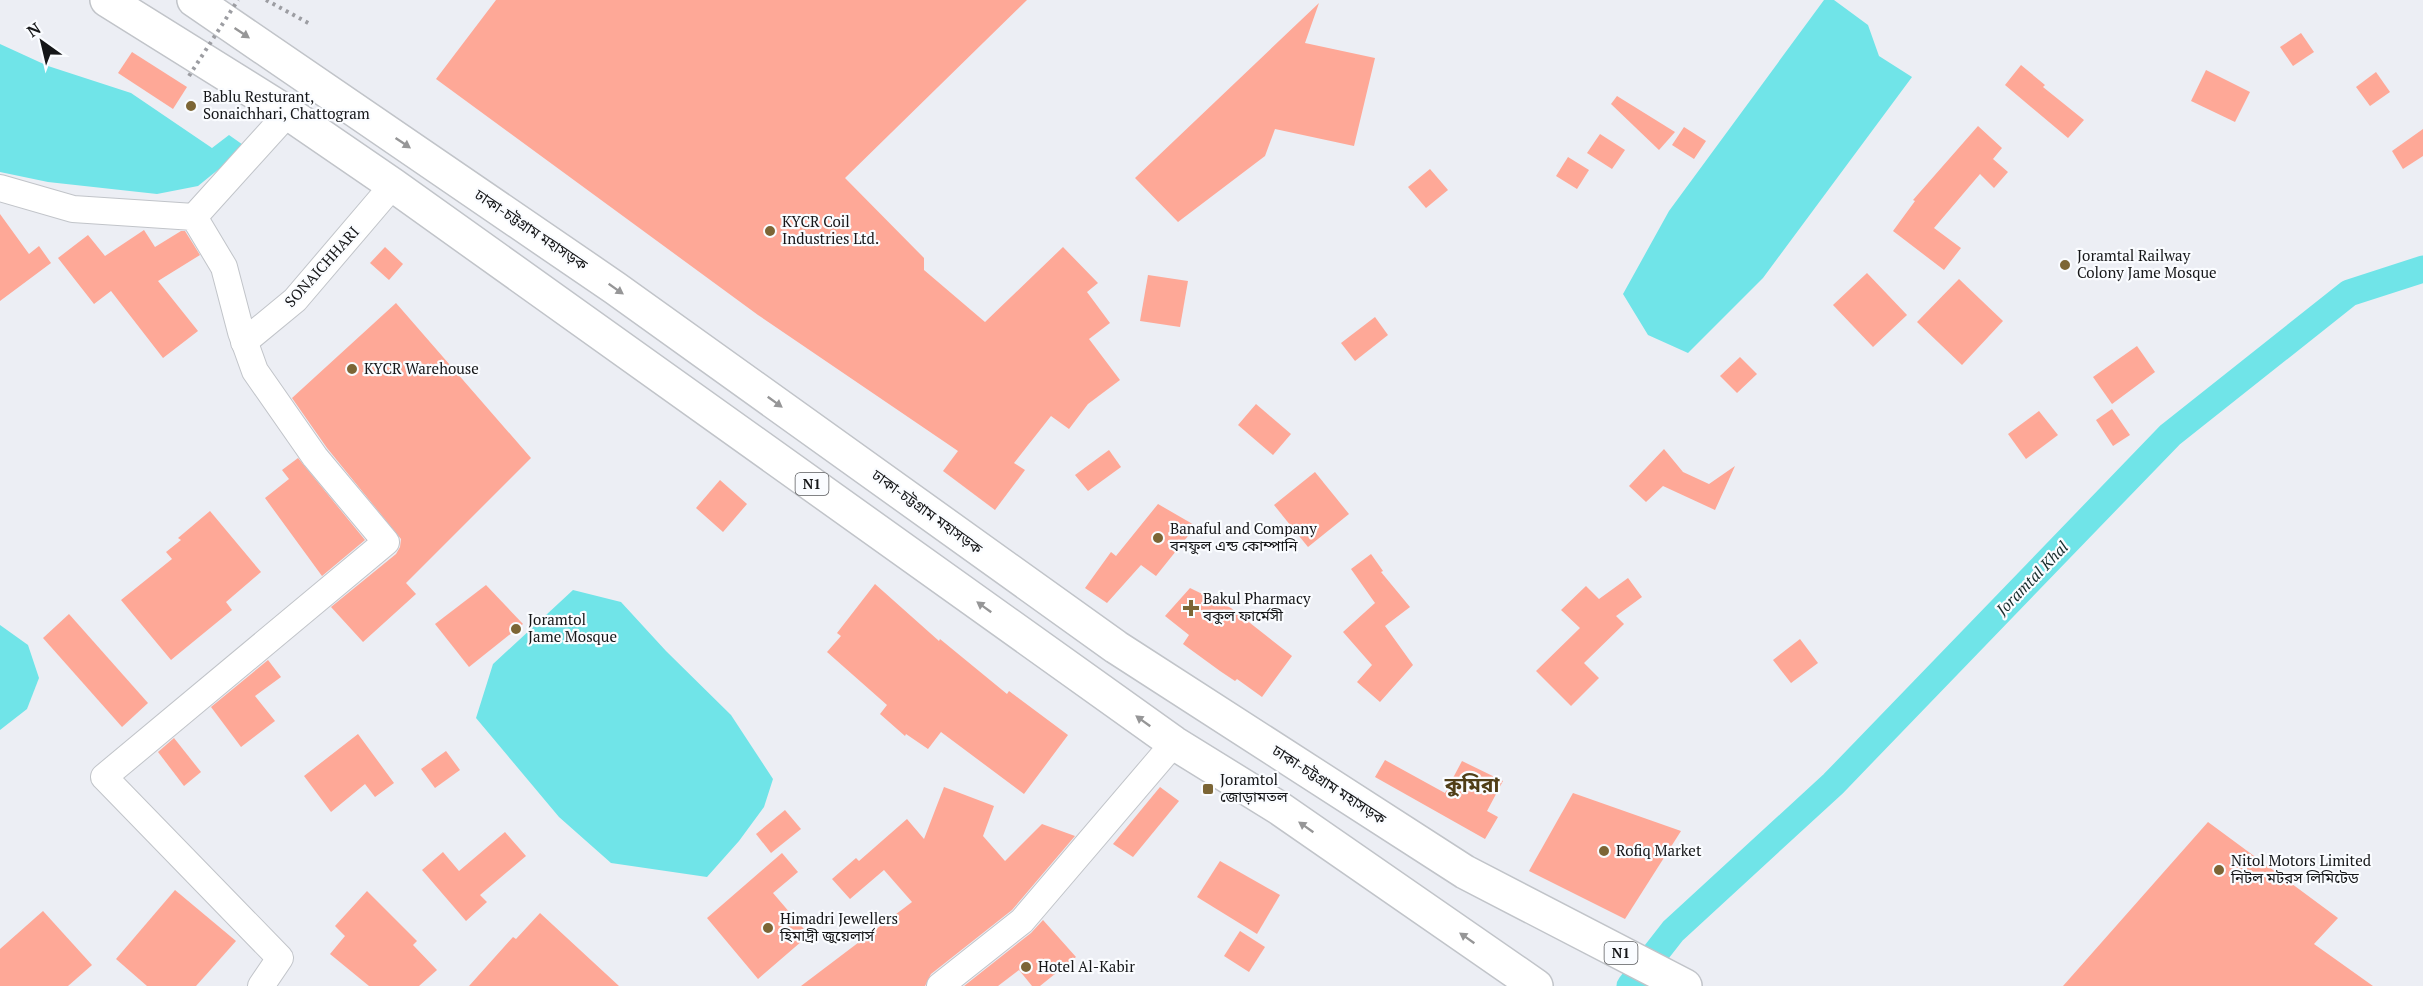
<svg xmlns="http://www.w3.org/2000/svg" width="2423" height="986" font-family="'PT Serif','Noto Sans Bengali',serif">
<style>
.water{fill:#70e4e8}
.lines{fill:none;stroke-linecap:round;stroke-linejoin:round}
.canal{stroke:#70e4e8;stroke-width:27}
.building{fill:#fea897}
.minor-casing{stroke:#c1c4c9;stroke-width:28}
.trunk-casing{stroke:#c1c4c9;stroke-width:36}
.path{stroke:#9c9da2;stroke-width:4;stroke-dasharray:3 4.5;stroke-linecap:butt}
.minor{stroke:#fff;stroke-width:26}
.trunk{stroke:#fff;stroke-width:33}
.path-bridge{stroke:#9c9da2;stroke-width:4;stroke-dasharray:3 4.5;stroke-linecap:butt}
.oneway{fill:#969697}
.poi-dot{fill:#7c6535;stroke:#fafcff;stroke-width:2}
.labels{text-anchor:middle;stroke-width:4.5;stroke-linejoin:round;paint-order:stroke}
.shield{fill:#fafcff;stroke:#5a5b5d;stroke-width:1.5}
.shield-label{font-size:14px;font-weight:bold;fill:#151618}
.poi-label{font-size:15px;fill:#151618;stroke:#fafcff;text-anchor:start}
.street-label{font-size:15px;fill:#151618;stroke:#fafcff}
.water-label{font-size:16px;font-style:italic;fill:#192e2e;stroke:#fafcff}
.district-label{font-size:21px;font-weight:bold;fill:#503e17;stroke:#fafcff}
</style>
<rect width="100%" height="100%" fill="#eceef4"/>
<!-- water -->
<g class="water">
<path d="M1824 0H1834L1868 25 1879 56 1912 77 1763 278 1688 353 1648 335 1623 294 1669 211Z"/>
<path d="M0 44 48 66 131 93 212 148 229 135 246 147 198 186 157 194 48 182 0 172Z"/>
<path d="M573 590 621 602 666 651 731 715 773 779 764 807 739 841 707 877 611 863 559 817 476 718 493 664Z"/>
<path d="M0 625 28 645 39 678 27 709 0 730Z"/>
</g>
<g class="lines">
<!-- canal -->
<path class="canal" d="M1630 986 1673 931 1833 784 2170 435 2349 293 2423 269"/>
</g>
<!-- building -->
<g class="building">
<path d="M496 0H1027L845 178 924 258V270L985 322 1063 247 1098 283 1087 292 1110 323 1089 339 1120 380 1088 404 1069 429 1051 416 1014 463 1025 470 995 510 943 471 958 451 758 315 436 79Z"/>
<path d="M1319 3 1305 43 1375 58 1354 146 1275 129 1265 156 1178 222 1135 178Z"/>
<path d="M2301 33 2314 52 2293 66 2280 47Z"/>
<path d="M132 52 187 87 173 109 118 73Z"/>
<path d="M2021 65 2045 85 2043 87 2084 120 2068 138 2005 85Z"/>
<path d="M2206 70 2250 92 2235 122 2191 101Z"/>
<path d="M2376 72 2390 92 2370 106 2356 87Z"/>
<path d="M1617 96 1675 132 1659 150 1611 104Z"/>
<path d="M1978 126 2002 148 1993 159 2008 172 1994 188 1980 174 1934 228 1961 248 1944 270 1893 231 1915 201 1913 200Z"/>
<path d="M1684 127 1706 141 1694 159 1672 145Z"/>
<path d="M2423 129V156L2403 169 2392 151Z"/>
<path d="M1600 134 1625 150 1612 169 1587 153Z"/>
<path d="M1568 157 1589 170 1577 189 1556 176Z"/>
<path d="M1430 169 1448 190 1426 208 1408 187Z"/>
<path d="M0 214 29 254 39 246 51 263 0 301Z"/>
<path d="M144 230 155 247 181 231H185L200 255 158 281 198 331 163 358 111 291 94 304 58 258 88 235 105 256Z"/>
<path d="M385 247 403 264 389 280 370 263Z"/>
<path d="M1867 273 1907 315 1873 347 1833 305Z"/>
<path d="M1148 275 1188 281 1180 327 1140 321Z"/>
<path d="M1959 279 2003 321 1962 365 1917 322Z"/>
<path d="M396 303 531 458 406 583 416 594 363 642 331 607 396 554 400 547 401 539 327 448 292 398Z"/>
<path d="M1375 317 1388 335 1355 361 1341 343Z"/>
<path d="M2137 346 2155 372 2112 404 2093 377Z"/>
<path d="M1740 357 1757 374 1737 393 1720 376Z"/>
<path d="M1256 404 1291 434 1273 455 1238 425Z"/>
<path d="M2112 409 2130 435 2113 446 2096 420Z"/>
<path d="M2039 411 2058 435 2026 459 2008 434Z"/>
<path d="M1664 449 1683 472 1709 484 1735 466 1715 510 1663 486 1646 502 1629 486Z"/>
<path d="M1109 450 1121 467 1088 491 1075 475Z"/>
<path d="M298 458 365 540 322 576 265 498 289 479 282 470Z"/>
<path d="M1315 472 1349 514 1308 547 1274 505Z"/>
<path d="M720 480 747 504 723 532 696 508Z"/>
<path d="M1158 504 1196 526 1156 576 1141 565 1107 603 1085 588 1111 552 1116 556Z"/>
<path d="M210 511 261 572 226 602 232 610 171 660 121 600 172 559 166 552 181 540 178 538Z"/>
<path d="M1371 554 1383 571 1381 572 1410 607 1385 626 1413 665 1380 702 1357 682 1372 665 1343 632 1375 603 1351 569Z"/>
<path d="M1628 578 1642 597 1616 616 1624 624 1584 663 1599 678 1571 706 1536 671 1580 628 1561 610 1586 586 1599 599Z"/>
<path d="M875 584 939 641 940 639 1007 694 1009 691 1068 735 1024 794 941 732 928 749 906 734 905 736 880 714 887 705 827 652 841 636 837 633Z"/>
<path d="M486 585 523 624 469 667 435 624Z"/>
<path d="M1190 588 1231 608 1292 656 1262 697 1237 679 1235 681 1220 671 1183 644 1189 635 1165 616Z"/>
<path d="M69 614 148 703 122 727 43 638Z"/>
<path d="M1800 639 1818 663 1791 683 1773 660Z"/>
<path d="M268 660 281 677 255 696 275 721 241 747 211 707Z"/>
<path d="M358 734 394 783 375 797 365 784 331 812 304 776Z"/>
<path d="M174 738 201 772 184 786 158 752Z"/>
<path d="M446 751 460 770 435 788 421 769Z"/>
<path d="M1385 760 1445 793 1462 761 1503 781 1487 811 1498 817 1485 839 1375 777Z"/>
<path d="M944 787 994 806 983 836 1005 861 1042 824 1075 836 1012 910 931 974 925 986H801L912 902 884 870 850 899 832 879 856 858 859 861 907 819 924 839Z"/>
<path d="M1160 787 1179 801 1133 857 1113 844Z"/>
<path d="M1573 793 1681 831 1625 919 1529 871Z"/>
<path d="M785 810 801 829 771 853 756 834Z"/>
<path d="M2208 822 2338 918 2314 944 2373 986H2063Z"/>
<path d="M505 832 526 856 480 895 487 902 466 921 422 870 443 852 459 871Z"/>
<path d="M782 853 798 872 773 893 809 935 758 979 707 918Z"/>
<path d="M1220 861 1280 895 1257 934 1197 897Z"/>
<path d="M175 890 236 941 196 986H147L116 959Z"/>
<path d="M367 891 417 941 413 945 437 970 419 986H369L330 954 345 936 335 926Z"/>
<path d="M43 911 92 965 68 986H0V949Z"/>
<path d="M540 913 619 986H469L513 937 516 939Z"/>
<path d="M1043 920 1076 957 1040 986H1032L1019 970 998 986H964L1031 933Z"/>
<path d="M1240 931 1265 947 1249 972 1224 956Z"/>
</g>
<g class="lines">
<!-- minor casing -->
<g class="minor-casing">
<g id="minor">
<path d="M0 188 73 209 194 217 224 267 241 332 255 371 315 457 386 542 104 777 280 958 261 986"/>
<path d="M194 217 288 113"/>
<path d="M244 342 295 300 393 185"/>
<path d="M940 986 1022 921 1174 743"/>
</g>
</g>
<!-- trunk casing -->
<g class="trunk-casing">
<g id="trunk">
<path d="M107 0 288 113 393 185 1174 743 1279 808 1536 986"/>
<path d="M194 0 615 288 1116 647 1465 872 1685 986"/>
</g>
</g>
<!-- path -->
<path class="path" d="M266 0 312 25"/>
<!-- minor -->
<use href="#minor" class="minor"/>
<!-- trunk -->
<use href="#trunk" class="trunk"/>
<!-- path-bridge -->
<path class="path-bridge" d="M189 76 238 0"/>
</g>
<!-- one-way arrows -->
<defs><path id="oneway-solid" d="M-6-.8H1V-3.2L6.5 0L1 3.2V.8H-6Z" transform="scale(1.5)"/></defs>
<g class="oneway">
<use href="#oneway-solid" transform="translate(242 33) rotate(34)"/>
<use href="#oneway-solid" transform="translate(403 143) rotate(34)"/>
<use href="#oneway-solid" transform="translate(616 289) rotate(35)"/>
<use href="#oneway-solid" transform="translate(775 402) rotate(36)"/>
<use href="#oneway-solid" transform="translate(984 607) rotate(-144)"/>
<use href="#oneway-solid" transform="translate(1143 721) rotate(-144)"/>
<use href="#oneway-solid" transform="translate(1306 827) rotate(-145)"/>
<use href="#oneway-solid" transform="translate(1467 938) rotate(-145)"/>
</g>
<!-- markers -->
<g class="poi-dot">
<circle cx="191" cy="106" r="6"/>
<circle cx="770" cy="231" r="6"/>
<circle cx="2065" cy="265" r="6"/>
<circle cx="352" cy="369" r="6"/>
<circle cx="1158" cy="538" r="6"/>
<path d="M1188 599h6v6h6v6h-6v6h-6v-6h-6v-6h6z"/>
<circle cx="516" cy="629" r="6"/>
<rect x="1202" y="783" width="12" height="12" rx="3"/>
<circle cx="1604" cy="851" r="6"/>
<circle cx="2219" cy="870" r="6"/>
<circle cx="768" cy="928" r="6"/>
<circle cx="1026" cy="967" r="6"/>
</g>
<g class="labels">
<!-- shield labels -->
<g class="shield">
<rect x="795.5" y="473" width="33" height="22" rx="4.5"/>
<rect x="1604.5" y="942" width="33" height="22" rx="4.5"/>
</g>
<g class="shield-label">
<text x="812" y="489">N1</text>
<text x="1621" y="958">N1</text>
</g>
<!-- poi labels -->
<g class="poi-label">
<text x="203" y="102">Bablu Resturant,<tspan x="203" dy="17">Sonaichhari, Chattogram</tspan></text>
<text x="782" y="227">KYCR Coil<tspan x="782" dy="17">Industries Ltd.</tspan></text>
<text x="2077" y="261">Joramtal Railway<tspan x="2077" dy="17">Colony Jame Mosque</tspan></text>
<text x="364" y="374">KYCR Warehouse</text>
<text x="1170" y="534">Banaful and Company<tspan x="1170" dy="17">বনফুল এন্ড কোম্পানি</tspan></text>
<text x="1203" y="604">Bakul Pharmacy<tspan x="1203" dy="17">বকুল ফার্মেসী</tspan></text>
<text x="528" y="625">Joramtol<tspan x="528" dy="17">Jame Mosque</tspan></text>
<text x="1220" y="785">Joramtol<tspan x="1220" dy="17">জোড়ামতল</tspan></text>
<text x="1616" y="856">Rofiq Market</text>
<text x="2231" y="866">Nitol Motors Limited<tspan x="2231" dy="17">নিটল মটরস লিমিটেড</tspan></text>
<text x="780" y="924">Himadri Jewellers<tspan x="780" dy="17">হিমাদ্রী জুয়েলার্স</tspan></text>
<text x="1038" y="972">Hotel Al-Kabir</text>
</g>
<!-- street labels -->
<g class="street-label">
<text transform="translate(531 230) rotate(34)" y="5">ঢাকা-চট্টগ্রাম মহাসড়ক</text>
<text transform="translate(322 267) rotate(-48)" y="5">SONAICHHARI</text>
<text transform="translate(927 512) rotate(36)" y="5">ঢাকা-চট্টগ্রাম মহাসড়ক</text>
<text transform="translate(1329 785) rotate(33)" y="5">ঢাকা-চট্টগ্রাম মহাসড়ক</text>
</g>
<!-- water labels -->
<g class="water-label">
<text transform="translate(2032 578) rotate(-46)" y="6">Joramtal Khal</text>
</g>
<!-- district labels -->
<g class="district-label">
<text x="1472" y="792">কুমিরা</text>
</g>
</g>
<!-- north arrow -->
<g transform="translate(42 42) rotate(326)" stroke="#fafcff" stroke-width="4.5" paint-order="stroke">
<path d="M0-4.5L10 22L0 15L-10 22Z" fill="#151618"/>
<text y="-9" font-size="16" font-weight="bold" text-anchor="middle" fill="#151618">N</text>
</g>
</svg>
